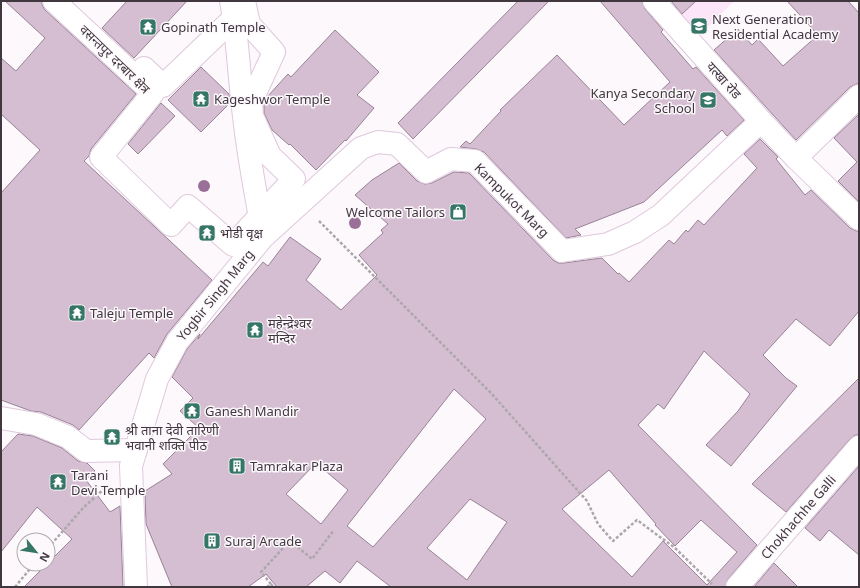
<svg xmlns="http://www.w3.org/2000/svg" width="860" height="588" font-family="'Noto Sans','Noto Sans Devanagari',sans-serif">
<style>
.built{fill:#fce4f9}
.building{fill:#d5bed2;stroke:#988396;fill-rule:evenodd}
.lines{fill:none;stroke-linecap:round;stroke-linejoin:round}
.minor-casing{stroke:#dfc8dc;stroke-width:24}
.path{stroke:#ada7ac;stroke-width:2.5;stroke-dasharray:3 2;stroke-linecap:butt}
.minor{stroke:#fff;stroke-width:22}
.tree{fill:#9a7098}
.labels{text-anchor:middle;stroke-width:3;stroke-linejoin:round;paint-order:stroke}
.poi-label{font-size:13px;fill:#41383f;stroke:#fcf8fc;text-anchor:start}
.street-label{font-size:13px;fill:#41383f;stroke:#fcf8fc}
</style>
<rect width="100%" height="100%" fill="#fcf8fc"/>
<!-- built -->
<path class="built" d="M696 1H734L698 37 680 16Z"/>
<!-- building -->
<g class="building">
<path d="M5 1H42V5L45 10 136 94 91 149 89 156 84 161 212 280 167 334 154 358 149 353 79 430 73 425 41 412 31 411 1 400V193L40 150 1 114V58L16 71 45 38Z"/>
<path d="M127 1H187L134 58 102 28Z"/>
<path d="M518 1H549L413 139 398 123Z"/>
<path d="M600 1H642L645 9 663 30 661 32 693 69 696 67 744 120 727 136 722 130 644 202 575 229 581 235 566 238 484 152 476 149 460 147 466 141 470 144 501 111 500 110 557 55 624 125 670 82Z"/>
<path d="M671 1H696L682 14Z"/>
<path d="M787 1H848L859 13V84H856L850 87 796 140 714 50 738 29 752 45 758 39 783 66 818 35Z"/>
<path d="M335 30 379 72 357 95 374 108 346 141 345 140 316 170 290 144 289 145 272 130 264 113V104L267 97 288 74 291 77Z"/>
<path d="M201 67 229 94 230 103 201 132 168 100Z"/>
<path d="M161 103 175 116 138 154 128 144Z"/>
<path d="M859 114V202L838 181 857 162 834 138Z"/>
<path d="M760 139 778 157 776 159 805 195 811 190 850 228 856 231H859V311L830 346 796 319 763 355 786 378 797 386 731 466 706 445 738 411 750 394 704 351 664 409 658 404 638 425 757 545 728 579 725 587H391L357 561 340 583 325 571 306 587H277L266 574 248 587H172L146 524 145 491 172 474 163 464 199 428 180 411 193 398 172 377 187 349 200 334 198 339 263 262 268 266 290 237 321 259 306 280 341 310 377 275 359 255 383 233 381 230 388 224 355 195 372 180 399 163 417 181 425 184 432 183 454 172 469 173 553 260 558 263H564L602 258 618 274 619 273 629 282 669 240 674 244 686 230 688 232 698 220 704 225 757 168 744 154ZM454 389 486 419 373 547 347 526ZM316 463 348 490 321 524 286 494ZM609 470 656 524 655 525 675 546 701 520 737 552 707 585 663 541 632 577 562 509ZM470 499 507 522 467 580 427 548Z"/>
<path d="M859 378V435H855L850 439 786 512 752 484Z"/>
<path d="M18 434 33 436 62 448 78 461 87 463 95 471 86 480 110 512 120 506 123 587H24L72 539 37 507 1 552V452Z"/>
<path d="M859 466V555L829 530 820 541 805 528Z"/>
<path d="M774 563 798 587H754Z"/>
</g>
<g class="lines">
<!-- minor casing -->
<g class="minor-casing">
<g id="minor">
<path d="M54 1 153 93 101 157 171 225 188 206 233 245 294 179 270 156 252 116 251 102 274 52 249 24 244 1"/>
<path d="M231 1C238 39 239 78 244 116 248 154 255 191 262 228"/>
<path d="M654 1 761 121 796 158 859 219"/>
<path d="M144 68 163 86 234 18"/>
<path d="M796 158 859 96"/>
<path d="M1 418 36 424 68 437 86 451 136 450"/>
<path d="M136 587 131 466 157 379 177 342 263 237 361 148 378 142 397 144 426 172 451 159 475 161 562 251 608 244 635 232 661 215 761 121"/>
<path d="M737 587 859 447"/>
</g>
</g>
<!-- path -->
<g class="path">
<path d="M319 221 491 393 587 501 598 524 613 541 637 520 675 548 712 584"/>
<path d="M48 548 84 507 105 488"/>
<path d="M271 584 261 572 285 546 294 544 312 559 334 530"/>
<path d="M15 587 34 564"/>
<path d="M267 587 271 584 273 587"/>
</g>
<!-- minor -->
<use href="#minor" class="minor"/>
</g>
<!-- trees -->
<g class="tree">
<circle cx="204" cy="186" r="6"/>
<circle cx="355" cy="223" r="6"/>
</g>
<!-- icons -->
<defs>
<g id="school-square" transform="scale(0.9)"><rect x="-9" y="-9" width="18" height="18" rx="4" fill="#357666" stroke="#fcf8fc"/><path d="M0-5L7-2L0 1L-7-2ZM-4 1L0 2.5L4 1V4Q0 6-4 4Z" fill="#fff"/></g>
<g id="temple-square" transform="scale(0.9)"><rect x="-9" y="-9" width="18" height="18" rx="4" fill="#357666" stroke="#fcf8fc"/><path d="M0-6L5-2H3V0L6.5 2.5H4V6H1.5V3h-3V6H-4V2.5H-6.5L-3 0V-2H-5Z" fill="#fff"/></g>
<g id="shop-square" transform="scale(0.9)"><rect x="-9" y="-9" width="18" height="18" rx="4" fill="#357666" stroke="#fcf8fc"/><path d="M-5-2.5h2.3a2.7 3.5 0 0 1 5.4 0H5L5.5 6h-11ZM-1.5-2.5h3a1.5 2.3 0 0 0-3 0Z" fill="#fff"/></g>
<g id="building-square" transform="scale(0.9)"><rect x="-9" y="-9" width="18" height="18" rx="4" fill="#357666" stroke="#fcf8fc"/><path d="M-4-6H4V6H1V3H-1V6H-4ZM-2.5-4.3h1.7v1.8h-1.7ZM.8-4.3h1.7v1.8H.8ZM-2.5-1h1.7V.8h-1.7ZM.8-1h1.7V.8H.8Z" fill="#fff"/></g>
</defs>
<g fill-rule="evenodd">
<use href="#school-square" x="699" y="26"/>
<use href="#temple-square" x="148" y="27"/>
<use href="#temple-square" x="201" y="99"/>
<use href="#school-square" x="708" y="100"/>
<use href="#shop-square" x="458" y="212"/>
<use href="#temple-square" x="207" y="233"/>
<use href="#temple-square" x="77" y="313"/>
<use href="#temple-square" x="255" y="330"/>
<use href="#temple-square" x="192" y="411"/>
<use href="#temple-square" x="112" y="437"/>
<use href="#building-square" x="237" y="466"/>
<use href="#temple-square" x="58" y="482"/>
<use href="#building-square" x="212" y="541"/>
</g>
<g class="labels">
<!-- poi labels -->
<g class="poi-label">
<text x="712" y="24">Next Generation<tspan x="712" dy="15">Residential Academy</tspan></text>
<text x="161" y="32">Gopinath Temple</text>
<text x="695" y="98" text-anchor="end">Kanya Secondary<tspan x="695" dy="15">School</tspan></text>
<text x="214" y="104">Kageshwor Temple</text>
<text x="445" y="217" text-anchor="end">Welcome Tailors</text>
<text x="220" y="238">भोडी वृक्ष</text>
<text x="90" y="318">Taleju Temple</text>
<text x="268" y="328">महेन्द्रेश्वर<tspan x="268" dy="15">मन्दिर</tspan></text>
<text x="205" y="416">Ganesh Mandir</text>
<text x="125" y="435">श्री ताना देवी तारिणी<tspan x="125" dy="15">भवानी शक्ति पीठ</tspan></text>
<text x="250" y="471">Tamrakar Plaza</text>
<text x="71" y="480">Tarani<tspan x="71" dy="15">Devi Temple</tspan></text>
<text x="225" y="546">Suraj Arcade</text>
</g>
<!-- street labels -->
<g class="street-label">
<text transform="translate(115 59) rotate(44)" y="5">वसन्तपुर दरबार क्षेत्र</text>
<text transform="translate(724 80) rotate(48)" y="5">यत्खा रोड</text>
<text transform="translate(512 200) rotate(45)" y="5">Kampukot Marg</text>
<text transform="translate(215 295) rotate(-51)" y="5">Yogbir Singh Marg</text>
<text transform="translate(798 517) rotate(-49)" y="5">Chokhachhe Galli</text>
</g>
</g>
<!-- border -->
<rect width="860" height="588" fill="none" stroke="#41383f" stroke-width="4"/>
<!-- north arrow -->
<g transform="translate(36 552) rotate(120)"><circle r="19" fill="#fcf8fc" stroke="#b1abb0"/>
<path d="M0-3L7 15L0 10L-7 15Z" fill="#357666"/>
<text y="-6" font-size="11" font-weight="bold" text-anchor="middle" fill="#41383f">N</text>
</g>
</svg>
